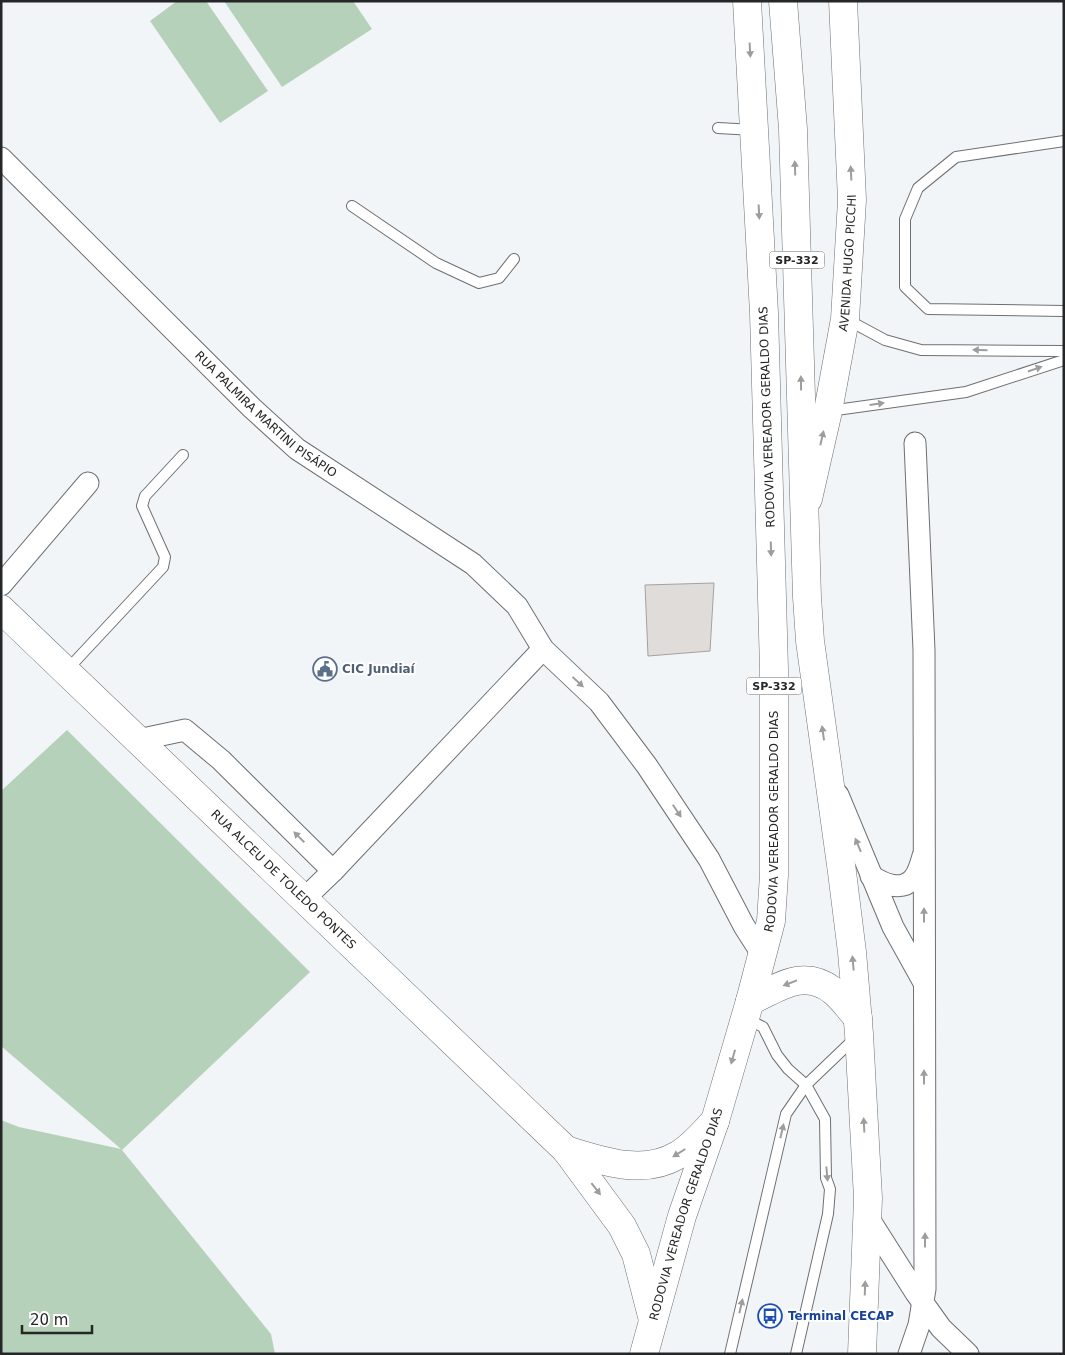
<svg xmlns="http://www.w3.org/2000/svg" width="1065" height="1355" font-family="'DejaVu Sans',sans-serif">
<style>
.green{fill:#b6d1b9}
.building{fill:#e0dcda;stroke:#a5a19f}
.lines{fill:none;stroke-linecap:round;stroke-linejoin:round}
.lane-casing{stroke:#6d7073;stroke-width:12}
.street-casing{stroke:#6d7073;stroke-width:23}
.secondary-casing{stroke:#6d7073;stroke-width:29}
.primary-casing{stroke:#6d7073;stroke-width:29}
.lane{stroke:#fff;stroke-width:10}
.street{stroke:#fff;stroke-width:21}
.secondary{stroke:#fff;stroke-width:28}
.primary{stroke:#fff;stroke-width:28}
.oneway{fill:#9d9d9e}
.labels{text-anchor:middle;stroke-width:4;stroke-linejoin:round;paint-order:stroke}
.shield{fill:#fff;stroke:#666768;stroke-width:1}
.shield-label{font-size:11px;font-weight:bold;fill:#252627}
.street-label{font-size:12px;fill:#252627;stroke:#fff}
.service-label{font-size:12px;font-weight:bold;fill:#4e5e75;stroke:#fff;text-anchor:start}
.transit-label{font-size:12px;font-weight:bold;fill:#164399;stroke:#fff;text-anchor:start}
</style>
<rect width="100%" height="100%" fill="#f2f5f8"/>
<!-- green -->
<g class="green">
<path d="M177 1H206L268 91 220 123 150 21Z"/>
<path d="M224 1H353L372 29 282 87Z"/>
<path d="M67 730 310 972 122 1150 271 1334 275 1354H1V1120L19 1127 121 1149 1 1046V791Z"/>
</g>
<!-- building -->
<path class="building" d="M714 583 710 651 648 656 645 585Z"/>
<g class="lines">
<!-- lane casing -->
<g class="lane-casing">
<g id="lane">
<path d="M718 128 754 130"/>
<path d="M1064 141 956 157 918 188 905 219V287L928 309 1064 311"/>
<path d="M352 206 436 263 479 283 499 278 514 259"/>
<path d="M846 319 885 340 921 350 1064 351"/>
<path d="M829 411 966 392 1064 360"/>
<path d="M66 671 163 567 165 557 142 506 145 496 183 455"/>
<path d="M745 1018 763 1027 777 1055 788 1069 806 1085 825 1119 826 1178 830 1189 828 1214 796 1354"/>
<path d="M730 1354 786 1114 806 1085 855 1038"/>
</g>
</g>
<!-- street casing -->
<g class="street-casing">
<g id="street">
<path id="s1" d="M1 158 252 408 297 449 473 564 517 606 543 649 599 702 647 766 709 859 744 926 762 954"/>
<path d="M1 585 88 483"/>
<path d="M138 740 185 730 221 760 333 871"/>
<path d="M838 795 893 927 923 981"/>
<path d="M871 876C884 884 901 892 913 879 918 874 921 863 923 856"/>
<path d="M304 899 333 871 543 649"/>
<path d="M867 1216 916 1293 941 1328 968 1354"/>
<path d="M909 1354 919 1325 925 1289 924 650 915 443"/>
</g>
</g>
<!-- secondary casing -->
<g class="secondary-casing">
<g id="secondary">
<path id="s2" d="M808 499 828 411 845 319 852 200 843 1"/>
<path id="s3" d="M1 609 566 1150 622 1226 636 1254 653 1320"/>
<path d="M566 1150C603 1161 643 1176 678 1155 692 1147 704 1132 715 1121"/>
</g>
</g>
<!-- primary casing -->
<g class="primary-casing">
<g id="primary">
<path d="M783 1 793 129 807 597 810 641 842 872 852 952 859 1034 868 1198 862 1354"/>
<path d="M750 1001C778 988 803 968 832 990 842 997 849 1009 858 1018"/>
<path id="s4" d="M644 1354 682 1216 715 1121 750 1001 771 921 774 875V669L764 313 747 1"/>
</g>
</g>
<!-- lane -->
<use href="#lane" class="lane"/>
<!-- street -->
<use href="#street" class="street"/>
<!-- secondary -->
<use href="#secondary" class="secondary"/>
<!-- primary -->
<use href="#primary" class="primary"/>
</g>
<!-- one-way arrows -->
<defs><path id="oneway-solid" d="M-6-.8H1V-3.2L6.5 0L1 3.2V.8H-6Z" transform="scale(1.25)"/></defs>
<g class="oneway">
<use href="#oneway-solid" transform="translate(750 50) rotate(87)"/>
<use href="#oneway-solid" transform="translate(795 168) rotate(-92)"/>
<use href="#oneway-solid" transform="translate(851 173) rotate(-93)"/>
<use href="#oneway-solid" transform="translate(759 212) rotate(87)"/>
<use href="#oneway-solid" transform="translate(980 350) rotate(-179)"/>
<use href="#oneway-solid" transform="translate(1035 369) rotate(-19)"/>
<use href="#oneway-solid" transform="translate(801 383) rotate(-91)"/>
<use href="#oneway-solid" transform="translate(877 404) rotate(-8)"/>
<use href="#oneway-solid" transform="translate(822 438) rotate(-77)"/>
<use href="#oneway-solid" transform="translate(771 549) rotate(88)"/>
<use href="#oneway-solid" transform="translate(578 682) rotate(43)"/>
<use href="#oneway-solid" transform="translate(823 733) rotate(-98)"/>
<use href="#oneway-solid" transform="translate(677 811) rotate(56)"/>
<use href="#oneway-solid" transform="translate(299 837) rotate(-135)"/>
<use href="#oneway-solid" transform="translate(858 845) rotate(-113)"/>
<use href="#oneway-solid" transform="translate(924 915) rotate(-90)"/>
<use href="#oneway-solid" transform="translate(853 963) rotate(-95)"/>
<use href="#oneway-solid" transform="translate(790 983) rotate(159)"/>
<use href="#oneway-solid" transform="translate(733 1057) rotate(106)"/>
<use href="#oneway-solid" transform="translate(924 1077) rotate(-90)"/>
<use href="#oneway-solid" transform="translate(864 1125) rotate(-93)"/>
<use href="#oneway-solid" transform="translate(782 1131) rotate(-77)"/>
<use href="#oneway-solid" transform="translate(679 1153) rotate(148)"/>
<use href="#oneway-solid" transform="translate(827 1174) rotate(85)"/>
<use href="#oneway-solid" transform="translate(596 1189) rotate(52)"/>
<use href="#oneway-solid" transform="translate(925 1240) rotate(-90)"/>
<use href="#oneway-solid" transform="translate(865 1288) rotate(-88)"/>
<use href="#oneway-solid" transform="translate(741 1306) rotate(-77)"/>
</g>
<!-- icons -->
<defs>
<g id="civic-ring" transform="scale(1.25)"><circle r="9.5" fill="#fff" stroke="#5c6f8a" stroke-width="1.5"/><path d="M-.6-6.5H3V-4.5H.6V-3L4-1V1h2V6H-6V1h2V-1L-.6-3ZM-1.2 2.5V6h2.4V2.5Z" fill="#5c6f8a"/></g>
<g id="bus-ring" transform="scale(1.25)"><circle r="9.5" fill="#fff" stroke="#1a4fb4" stroke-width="1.5"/><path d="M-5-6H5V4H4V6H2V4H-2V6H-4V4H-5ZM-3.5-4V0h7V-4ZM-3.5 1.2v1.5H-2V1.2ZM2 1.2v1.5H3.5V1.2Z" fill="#1a4fb4"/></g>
</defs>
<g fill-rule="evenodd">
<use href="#civic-ring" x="325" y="669"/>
<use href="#bus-ring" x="770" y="1316"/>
</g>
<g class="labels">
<!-- shield labels -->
<g class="shield">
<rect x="769.5" y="251.5" width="55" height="17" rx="4"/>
<rect x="746.5" y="677.5" width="55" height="17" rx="4"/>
</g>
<g class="shield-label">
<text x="797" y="264">SP-332</text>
<text x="774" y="690">SP-332</text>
</g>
<!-- street labels -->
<g class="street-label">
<text dy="4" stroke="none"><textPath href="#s2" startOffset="240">AVENIDA HUGO PICCHI</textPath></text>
<text dy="4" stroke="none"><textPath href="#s1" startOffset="369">RUA PALMIRA MARTINI PISÁPIO</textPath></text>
<text transform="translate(767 417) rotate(-92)" y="4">RODOVIA VEREADOR GERALDO DIAS</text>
<text dy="4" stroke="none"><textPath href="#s4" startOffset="551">RODOVIA VEREADOR GERALDO DIAS</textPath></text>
<text dy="4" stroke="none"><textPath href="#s3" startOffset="391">RUA ALCEU DE TOLEDO PONTES</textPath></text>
<text dy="4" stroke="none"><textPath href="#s4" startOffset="146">RODOVIA VEREADOR GERALDO DIAS</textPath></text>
</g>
<!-- service labels -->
<g class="service-label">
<text x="342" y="673">CIC Jundiaí</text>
</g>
<!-- transit labels -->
<g class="transit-label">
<text x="788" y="1320">Terminal CECAP</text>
</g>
</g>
<!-- border -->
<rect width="1065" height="1355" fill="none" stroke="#252627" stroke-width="5"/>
<!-- scale -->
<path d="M22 1325v8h70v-8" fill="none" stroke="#252627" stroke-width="2.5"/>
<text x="30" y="1325" font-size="15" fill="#252627" stroke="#ffffff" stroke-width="4" paint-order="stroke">20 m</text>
</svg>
